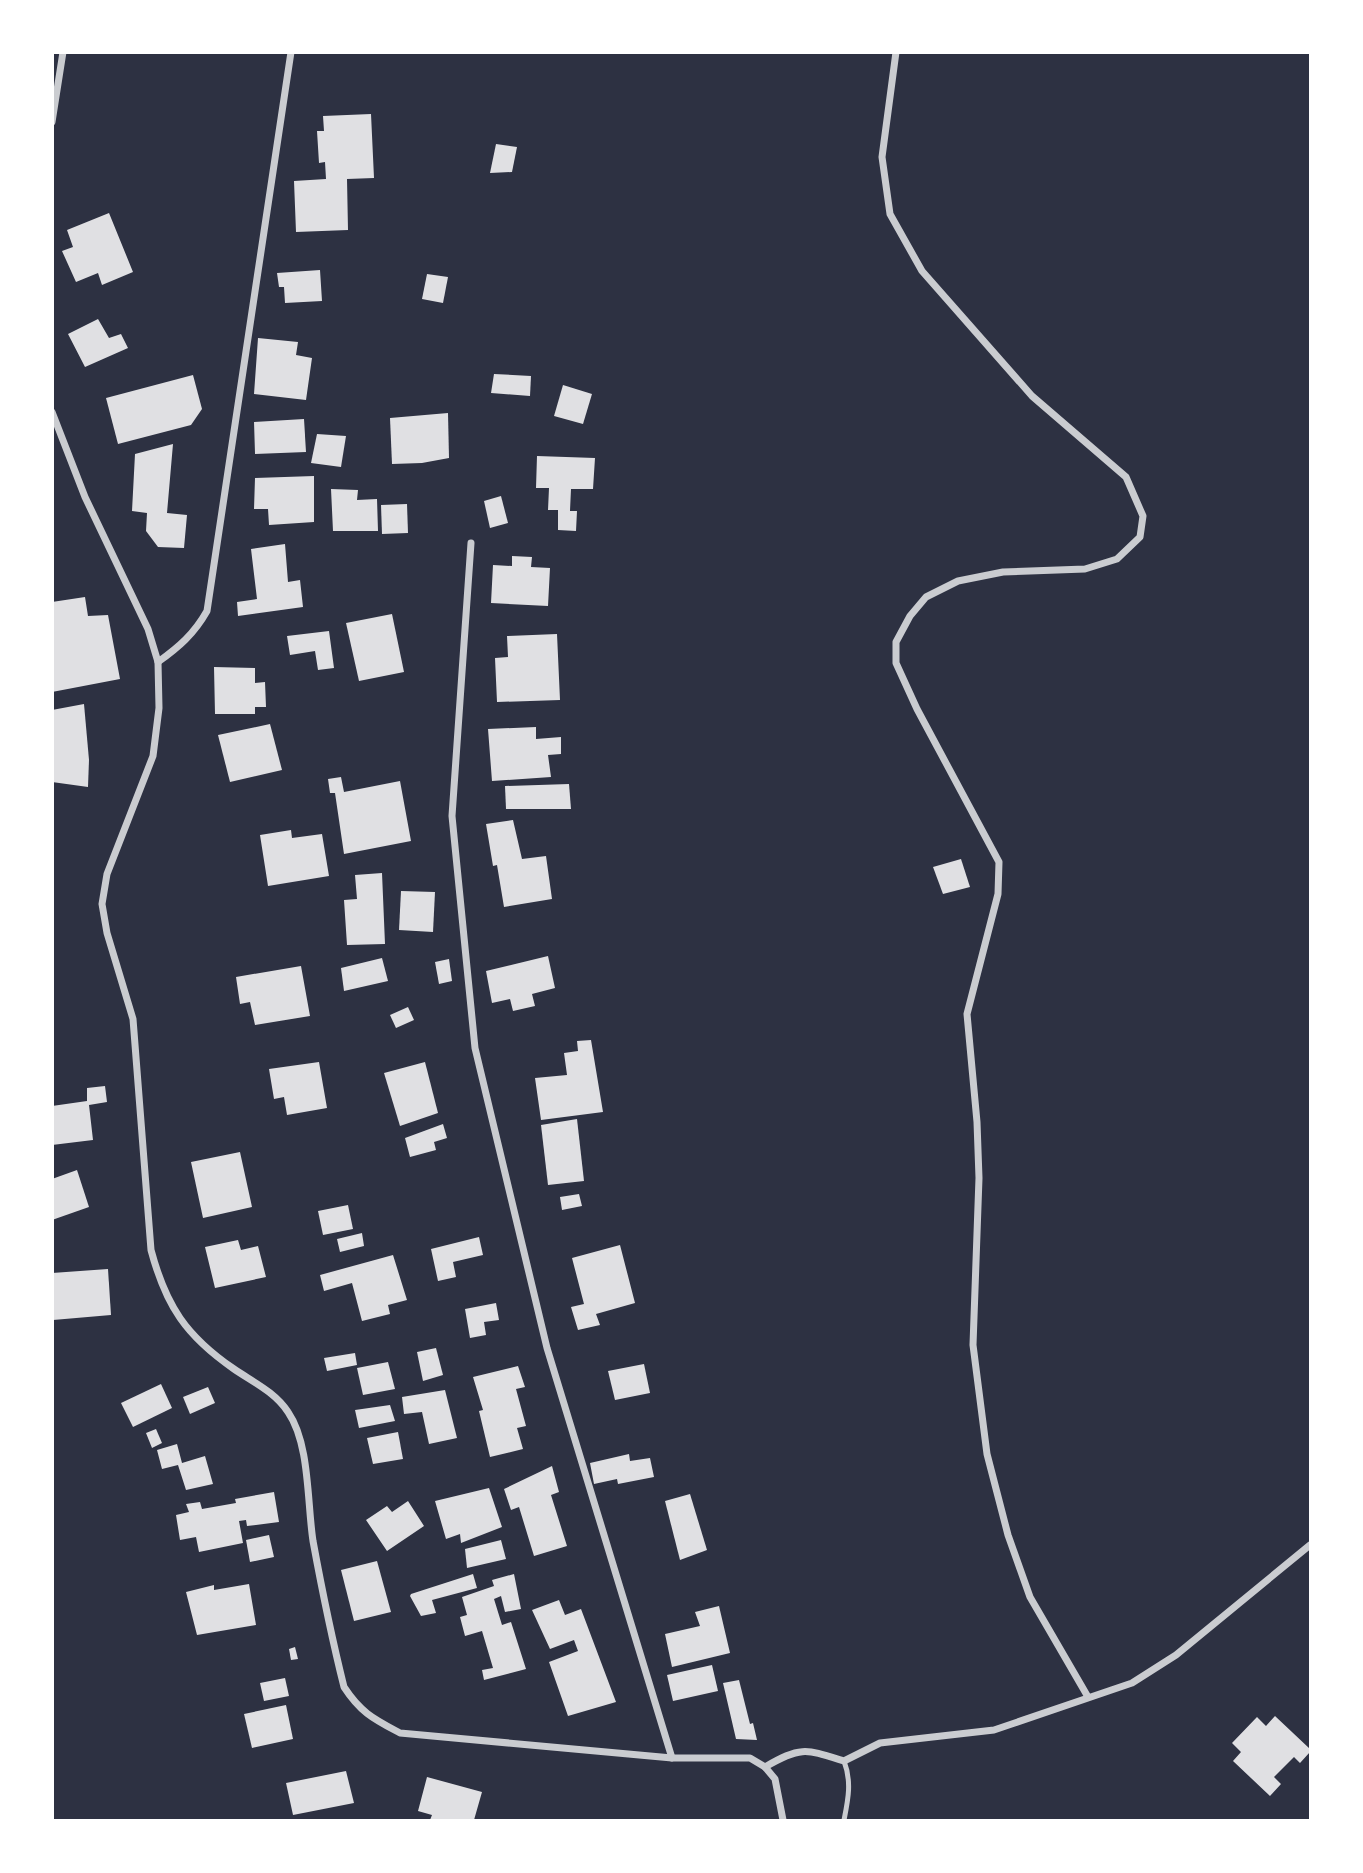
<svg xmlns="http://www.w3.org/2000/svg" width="1363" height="1873" font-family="'Noto Sans',sans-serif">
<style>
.building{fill:#e0e0e3}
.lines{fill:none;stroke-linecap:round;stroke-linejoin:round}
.service{stroke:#caccd0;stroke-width:5}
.minor{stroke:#caccd0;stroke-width:7}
</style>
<rect width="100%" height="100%" fill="#2d3142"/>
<!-- building -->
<g class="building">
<path d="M371 114 374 178 347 179 348 230 296 232 294 181 326 179 325 162 319 163 317 131H324L323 116Z"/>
<path d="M496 144 517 147 512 172 490 173Z"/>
<path d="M109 213 133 272 102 285 98 273 76 282 62 251 73 247 67 230Z"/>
<path d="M320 270 322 301 285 303 284 287H279L277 273Z"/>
<path d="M427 274 448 277 443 303 422 299Z"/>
<path d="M98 319 109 338 121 334 128 348 85 367 68 334Z"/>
<path d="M258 338 298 342 296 355 312 358 306 400 254 394Z"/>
<path d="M494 374 531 376 530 396 491 393Z"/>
<path d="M193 375 202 409 191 425 118 444 106 398Z"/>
<path d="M563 385 592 394 583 424 554 416Z"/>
<path d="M448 413 449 458 422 463 392 464 390 418Z"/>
<path d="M304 419 306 452 255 454 254 422Z"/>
<path d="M317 434 346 436 341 467 311 463Z"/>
<path d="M173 444 167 513 187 515 184 548 158 547 146 531 147 513 132 511 135 454Z"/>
<path d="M537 456 595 458 593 489H571L570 511H577L576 531 558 530V510H548L549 488H536Z"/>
<path d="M314 476V522L269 525 268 509H254L255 478Z"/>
<path d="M331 489 358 490 357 500 377 499 378 531H333Z"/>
<path d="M501 496 508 523 490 528 484 501Z"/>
<path d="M407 504 408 533 382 534 381 505Z"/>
<path d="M285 544 288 582 300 580 303 607 238 616 237 602 257 599 251 549Z"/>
<path d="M512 556 532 557 531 567 550 568 548 606 491 603 493 565 512 566Z"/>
<path d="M85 597 88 616 108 615 120 679 52 692V602Z"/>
<path d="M392 614 404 672 359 681 346 623Z"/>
<path d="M329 631 334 668 318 670 315 651 290 655 287 636Z"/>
<path d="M557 634 560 700 497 702 495 658 508 657 507 636Z"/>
<path d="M214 667 255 668V683L265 682 266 707H255V714H215Z"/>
<path d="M84 704 89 760 88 787 52 782V710Z"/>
<path d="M270 724 282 770 230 782 218 735Z"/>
<path d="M536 727V739L561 737V754L548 755 551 777 492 781 488 729Z"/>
<path d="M341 777 344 792 400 781 411 841 344 854 335 793H330L328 779Z"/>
<path d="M569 784 571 809H506L505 786Z"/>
<path d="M513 820 522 859 546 856 552 899 504 907 497 865 493 866 486 824Z"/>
<path d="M291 830 292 838 322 834 329 876 268 886 260 835Z"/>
<path d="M961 859 970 887 943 894 933 867Z"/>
<path d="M382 873 385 944 347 945 344 900 357 899 355 875Z"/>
<path d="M401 891 435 892 433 932 399 930Z"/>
<path d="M548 956 555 988 532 994 535 1006 513 1011 510 999 492 1003 486 971Z"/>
<path d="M382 958 388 981 344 991 341 968Z"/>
<path d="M449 959 452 981 439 984 435 962Z"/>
<path d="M301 966 310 1016 255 1025 250 1002 240 1004 236 977Z"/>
<path d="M408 1007 414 1020 396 1028 390 1015Z"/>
<path d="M591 1040 603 1112 541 1120 535 1078 567 1075 564 1053 578 1051 577 1041Z"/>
<path d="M319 1062 327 1108 287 1115 284 1097 274 1099 269 1069Z"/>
<path d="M425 1062 438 1113 400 1126 384 1073Z"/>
<path d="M105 1086 107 1102 89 1105 93 1140 52 1145V1106L87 1101V1088Z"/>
<path d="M577 1119 584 1181 548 1185 541 1125Z"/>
<path d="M443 1124 447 1138 434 1142 436 1150 410 1157 405 1138Z"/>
<path d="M240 1152 252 1207 203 1218 191 1162Z"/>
<path d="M77 1170 89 1207 52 1220V1179Z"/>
<path d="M579 1194 582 1206 562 1210 560 1197Z"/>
<path d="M348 1205 353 1229 323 1235 318 1211Z"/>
<path d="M362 1233 364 1246 340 1252 337 1239Z"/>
<path d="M479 1237 483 1255 453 1262 456 1277 438 1281 431 1249Z"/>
<path d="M238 1240 241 1250 258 1246 266 1277 215 1288 205 1247Z"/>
<path d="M620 1245 635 1303 596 1314 600 1325 578 1330 571 1307 584 1304 572 1258Z"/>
<path d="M393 1255 407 1300 388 1305 390 1314 362 1321 352 1283 324 1291 320 1275Z"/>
<path d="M108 1269 111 1315 53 1320 52 1273Z"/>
<path d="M496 1303 499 1320 484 1322 486 1335 470 1338 465 1309Z"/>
<path d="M436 1348 443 1375 423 1381 417 1352Z"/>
<path d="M355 1353 357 1365 327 1371 324 1358Z"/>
<path d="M388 1362 395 1389 363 1395 357 1368Z"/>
<path d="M644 1364 650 1393 615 1400 608 1371Z"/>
<path d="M518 1366 525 1387 516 1389 526 1426 517 1428 523 1449 490 1457 479 1411 483 1410 473 1377Z"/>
<path d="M161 1384 172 1408 133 1427 121 1403Z"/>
<path d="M208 1387 215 1403 190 1414 183 1397Z"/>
<path d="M445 1390 457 1438 429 1444 422 1412 404 1414 402 1397Z"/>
<path d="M390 1405 395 1421 359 1428 355 1410Z"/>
<path d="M156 1429 162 1443 152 1448 146 1433Z"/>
<path d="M398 1432 403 1459 373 1464 367 1438Z"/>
<path d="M177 1444 182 1463 205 1456 213 1484 186 1490 178 1465 162 1469 157 1450Z"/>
<path d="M629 1454 630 1461 650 1458 654 1477 618 1484 617 1479 594 1484 590 1463Z"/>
<path d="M552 1466 559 1492 551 1495 567 1546 534 1556 519 1507 511 1510 504 1489Z"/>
<path d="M489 1488 502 1527 461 1543 460 1534 446 1539 435 1501Z"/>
<path d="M274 1492 279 1522 247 1526 246 1520 239 1521 243 1543 199 1552 196 1537 180 1540 176 1515 189 1512 186 1504 200 1502 202 1509 236 1503 235 1499Z"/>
<path d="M690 1494 707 1550 680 1560 665 1501Z"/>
<path d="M408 1501 424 1526 387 1551 366 1520 387 1506 392 1512Z"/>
<path d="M269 1535 274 1557 250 1562 246 1540Z"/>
<path d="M501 1540 506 1559 467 1568 465 1549Z"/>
<path d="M377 1561 391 1612 354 1621 341 1570Z"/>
<path d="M473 1574 477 1588 432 1600 436 1613 421 1616 410 1596 411 1594Z"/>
<path d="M514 1574 521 1609 505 1612 501 1596 494 1599 502 1625 511 1622 526 1669 484 1680 482 1670 493 1668 482 1631 465 1636 460 1617 467 1615 462 1597 494 1586 492 1580Z"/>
<path d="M249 1584 256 1625 197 1635 186 1592 214 1585V1590Z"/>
<path d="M559 1600 565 1615 581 1609 616 1702 568 1716 549 1662 578 1651 574 1640 550 1649 532 1610Z"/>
<path d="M719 1606 730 1653 672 1667 665 1634 700 1626 695 1612Z"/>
<path d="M295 1647 298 1659 291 1660 289 1649Z"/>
<path d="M712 1665 718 1691 673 1701 667 1675Z"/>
<path d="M285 1678 289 1696 264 1701 260 1683Z"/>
<path d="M739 1680 750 1724 753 1723 757 1740 736 1739 723 1683Z"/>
<path d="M286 1705 293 1739 252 1748 244 1714Z"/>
<path d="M1275 1716 1310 1749V1752L1300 1763 1294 1757 1274 1777 1281 1784 1270 1796 1233 1761 1241 1752 1232 1743 1257 1717 1266 1726Z"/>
<path d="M346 1771 354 1803 293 1815 286 1783Z"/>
<path d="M427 1777 482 1792 474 1820H430L432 1815 418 1811Z"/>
</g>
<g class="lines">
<!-- service -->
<path class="service" d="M844 1820C848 1800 852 1782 844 1761"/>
<!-- minor -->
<g class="minor">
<path d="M896 52 882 157 890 214 922 271 1032 396 1126 477 1143 516 1140 537 1117 559 1085 569 1003 572 958 581 926 597 910 616 896 642V663L917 709 999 862 998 894 967 1014 977 1122 979 1178 973 1345 987 1454 1008 1535 1030 1597 1088 1697"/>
<path d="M52 122 63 52"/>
<path d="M52 412 85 497 148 629 158 662 159 708 153 756 107 874 102 904 107 933 133 1019 151 1250C166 1306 186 1336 234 1369 253 1382 275 1392 288 1412 310 1444 307 1502 313 1541 322 1590 332 1639 344 1687 361 1713 374 1719 400 1733L672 1758H750L765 1767 775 1779 783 1820"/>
<path d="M471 543 452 816 475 1048 547 1348 672 1758"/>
<path d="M158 662C179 647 194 634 207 611L291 52"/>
<path d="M765 1767C801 1746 806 1749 844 1761L880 1743 994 1730 1132 1683 1176 1655 1310 1545"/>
</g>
</g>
<!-- border -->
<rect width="1363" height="1873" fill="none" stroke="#ffffff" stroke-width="108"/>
</svg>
